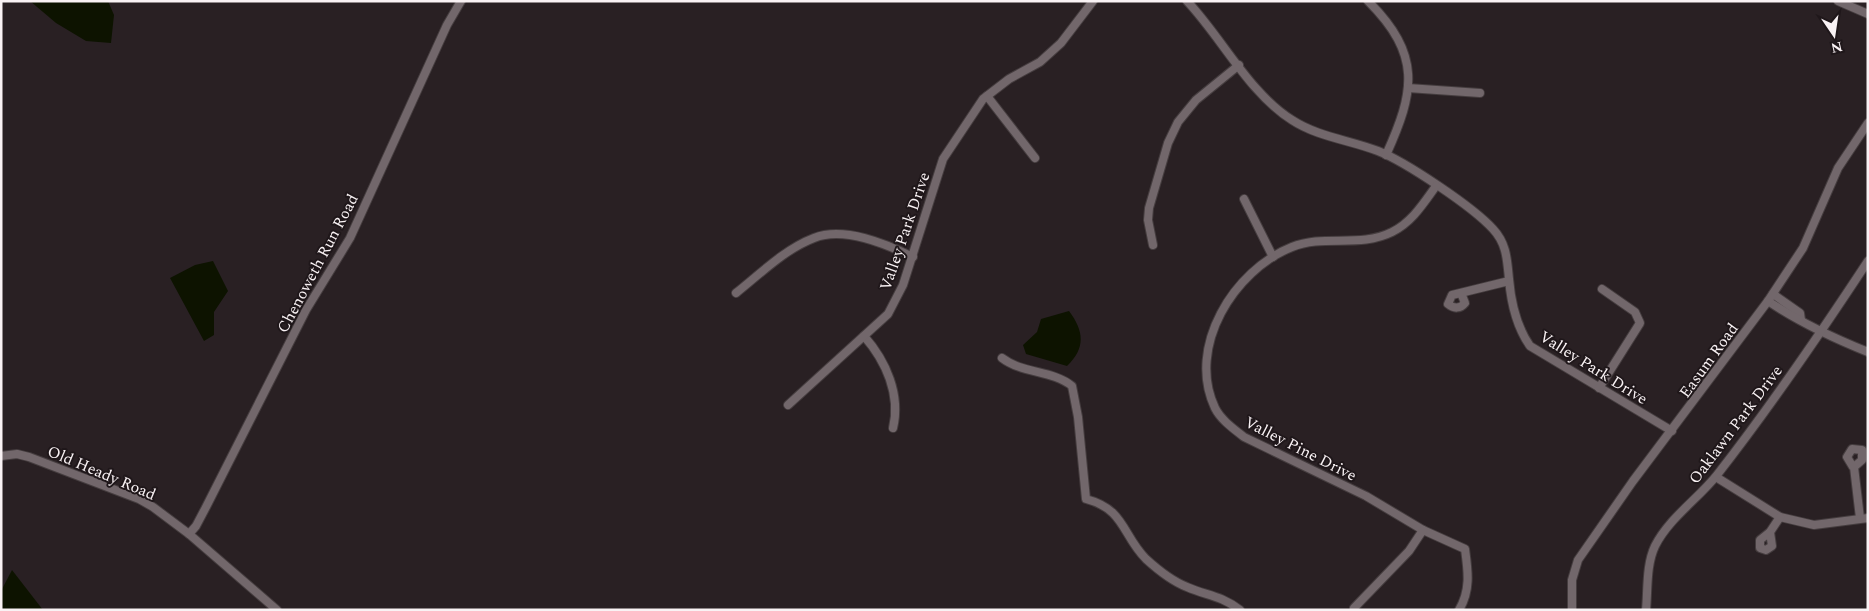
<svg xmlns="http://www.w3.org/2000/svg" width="1869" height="611" font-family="Spectral,serif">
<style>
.water{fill:#0d1300}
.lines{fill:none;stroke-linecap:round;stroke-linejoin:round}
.minor-casing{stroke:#453d3f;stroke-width:10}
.minor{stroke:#72676b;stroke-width:8}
.labels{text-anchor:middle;stroke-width:4;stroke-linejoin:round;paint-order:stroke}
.street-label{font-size:16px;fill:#f9f2f4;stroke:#1f171a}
</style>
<rect width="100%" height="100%" fill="#292023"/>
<!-- water -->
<g class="water">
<path d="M30 1H108L114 15 111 43 86 41 56 23Z"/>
<path d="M213 261 228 291 214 312V335L204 341 170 278 195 265Z"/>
<path d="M1069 311C1084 331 1086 348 1067 366L1026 354 1023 345 1037 332 1041 319Z"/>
<path d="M12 570 43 610H1V591Z"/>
</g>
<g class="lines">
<!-- minor casing -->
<g class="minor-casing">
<g id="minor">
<path d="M1187 1C1222 38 1249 93 1292 120 1318 137 1350 140 1378 151 1406 162 1473 207 1493 229 1507 244 1507 260 1509 279 1511 303 1516 326 1530 346L1672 431"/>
<path d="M1368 1C1422 55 1415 91 1386 155"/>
<path d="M1838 1 1868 14"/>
<path d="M1408 88 1480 93"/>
<path d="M987 96 1035 158"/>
<path d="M1436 186C1423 204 1412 222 1392 232 1360 248 1324 234 1292 247 1234 270 1186 347 1215 408 1221 420 1234 429 1244 437L1366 496 1423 530 1465 549C1468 571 1471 590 1459 610"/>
<path d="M1244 199 1273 257"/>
<path d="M1153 245 1148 220 1149 208 1168 143 1178 122 1196 100 1239 65"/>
<path d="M736 293C760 274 785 249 814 238 844 226 886 244 913 257"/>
<path d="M1461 293 1465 303C1460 309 1454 309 1448 304L1452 295 1509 281"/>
<path d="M1773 294 1800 313 1801 320"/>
<path d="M1768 301C1799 322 1833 338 1868 352"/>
<path d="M864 336C886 361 901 395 893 428"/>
<path d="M1002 358C1023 374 1052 370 1072 386L1078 417 1086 499C1125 509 1122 535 1146 559 1157 569 1174 582 1187 587 1208 596 1220 595 1240 610"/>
<path d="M1599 388 1640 323 1635 312 1602 289"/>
<path d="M788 405 888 314 903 285 943 159 983 99 1009 79 1040 62 1061 43 1093 1"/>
<path d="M1 456 17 454 29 457 139 499 153 507 189 534 277 610"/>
<path d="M1853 467 1847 457 1852 449 1862 450V460L1854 467 1860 518"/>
<path d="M1716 477 1780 517 1814 525 1868 518"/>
<path d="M1770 532 1772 546 1766 550 1760 548V540L1770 532 1780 517"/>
<path d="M189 534 196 526 205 509 306 310 350 238 447 25 461 1"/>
<path d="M1354 608 1409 551 1423 530"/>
<path d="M1572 610V580L1578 560 1633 481 1768 301 1803 248 1838 168 1868 123"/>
<path d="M1646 610C1648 589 1646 565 1655 546 1669 518 1698 499 1717 475 1771 406 1820 334 1868 261"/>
</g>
</g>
<!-- minor -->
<use href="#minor" class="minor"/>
</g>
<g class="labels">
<!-- street labels -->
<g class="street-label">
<text transform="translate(904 231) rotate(-71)" y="6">Valley Park Drive</text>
<text transform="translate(317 263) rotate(-62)" y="6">Chenoweth Run Road</text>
<text transform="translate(1708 360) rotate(-54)" y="6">Easum Road</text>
<text transform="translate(1594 367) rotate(32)" y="6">Valley Park Drive</text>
<text transform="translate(1735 424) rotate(-53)" y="6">Oaklawn Park Drive</text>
<text transform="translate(1301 448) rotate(27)" y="6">Valley Pine Drive</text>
<text transform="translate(102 472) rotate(23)" y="6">Old Heady Road</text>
</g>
</g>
<!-- border -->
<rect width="1869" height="611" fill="none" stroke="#f9f2f4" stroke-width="5"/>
<!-- north arrow -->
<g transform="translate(1834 35) rotate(167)" stroke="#1f171a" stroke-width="4" paint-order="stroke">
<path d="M0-4L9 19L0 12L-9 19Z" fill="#f9f2f4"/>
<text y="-8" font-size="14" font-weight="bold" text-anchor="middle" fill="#f9f2f4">N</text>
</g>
</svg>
